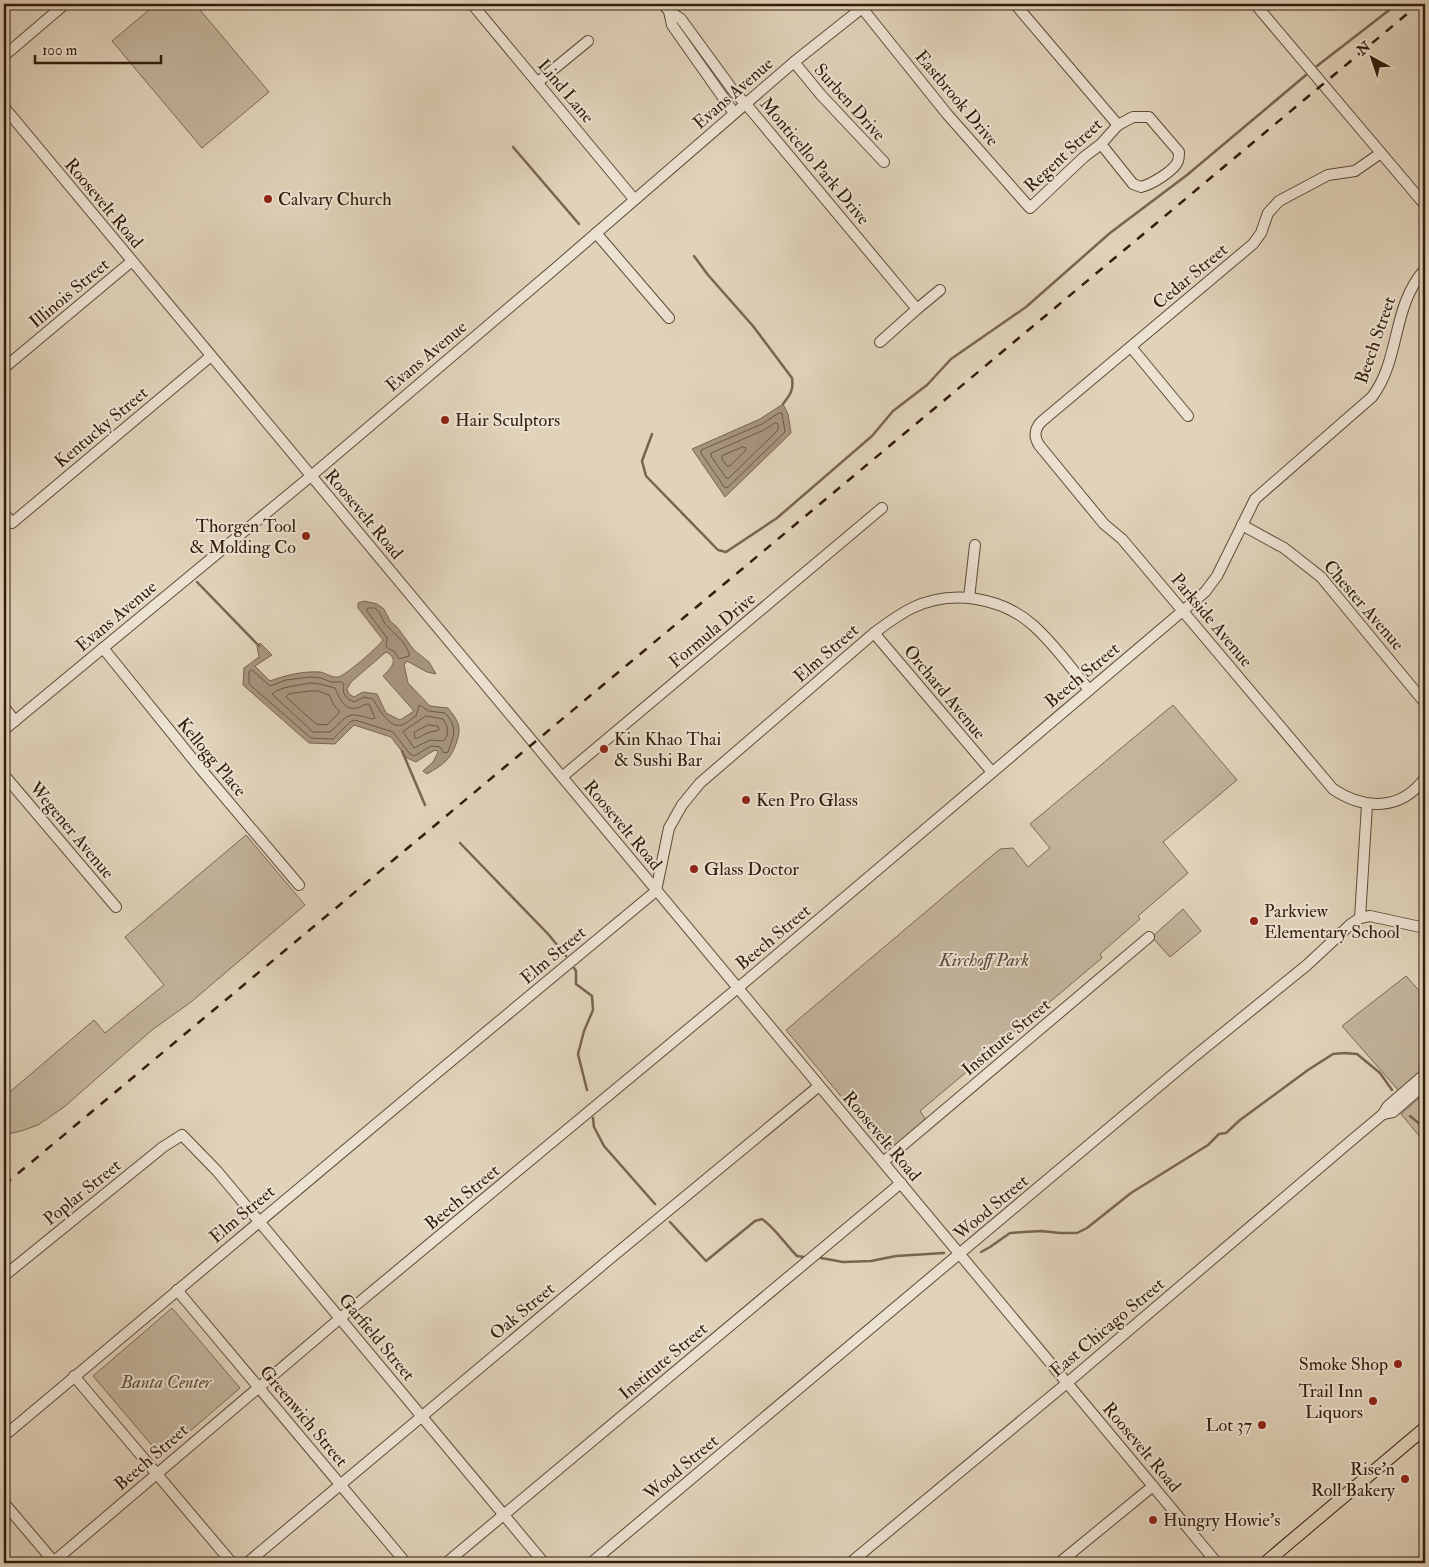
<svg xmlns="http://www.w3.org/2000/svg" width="1429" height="1567" font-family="'IM FELL Double Pica',serif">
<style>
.green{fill:#c3b49c;stroke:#7a6854}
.water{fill:#a6957e;stroke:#786550;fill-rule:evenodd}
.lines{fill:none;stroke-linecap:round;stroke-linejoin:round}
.shore{stroke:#6c5844;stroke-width:1}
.stream{stroke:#786550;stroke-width:2.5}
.minor-casing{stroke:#5e4a37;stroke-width:12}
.major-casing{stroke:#321c0b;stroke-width:14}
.minor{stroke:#ece2d2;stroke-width:10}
.major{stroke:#e1d3ba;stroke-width:12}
.rail{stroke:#321c0b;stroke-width:2.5;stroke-dasharray:9 9;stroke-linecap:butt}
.poi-dot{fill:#8f2418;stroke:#ece2d2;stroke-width:2}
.labels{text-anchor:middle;stroke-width:4;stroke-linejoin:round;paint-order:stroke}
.street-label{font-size:18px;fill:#321c0b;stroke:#ece2d2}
.poi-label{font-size:18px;fill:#321c0b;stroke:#ece2d2;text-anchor:start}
.park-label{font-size:18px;font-style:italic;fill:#5e4a36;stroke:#ece2d2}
</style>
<rect width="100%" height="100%" fill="#e1d3ba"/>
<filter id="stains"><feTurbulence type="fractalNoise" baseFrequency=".004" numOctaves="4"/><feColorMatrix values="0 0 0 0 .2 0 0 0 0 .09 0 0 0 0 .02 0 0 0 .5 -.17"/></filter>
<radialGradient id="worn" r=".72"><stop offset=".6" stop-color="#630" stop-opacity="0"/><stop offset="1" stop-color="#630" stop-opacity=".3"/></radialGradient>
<!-- green -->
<g class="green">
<path d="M156 4H195L269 92 202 148 112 41Z"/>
<path d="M1173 705 1237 780 1163 842 1188 873 1138 916 1140 919 1100 954 1102 958 920 1111 926 1120 888 1153 786 1030 1000 849 1013 848 1028 867 1050 848 1030 824Z"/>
<path d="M246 835 305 905 191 1002 152 1030 64 1107 38 1125 21 1131 4 1135V1097L94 1020 105 1033 164 985 125 937Z"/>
<path d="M1183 909 1201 931 1170 957 1152 937Z"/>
<path d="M1406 976 1425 997V1068L1399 1091 1342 1026Z"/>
<path d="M1425 1093V1143L1401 1114Z"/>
<path d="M172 1308 240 1388 161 1456 93 1376Z"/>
</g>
<!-- water -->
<g class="water">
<path d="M783 404 788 414 791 433 725 497 692 449 760 419Z"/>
<path d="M364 601 377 604 384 609 390 621 397 627 414 650 429 662 436 674 427 672 407 661 404 665 408 683 430 706 448 708C459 722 462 727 456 744 450 761 442 765 427 774L423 771 433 762 438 752 437 750 433 751 416 762 407 758 391 737 354 725 335 744 309 743 243 685 244 668 259 657 257 646 260 643 272 655 255 666 270 681C286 675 303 671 320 672 326 673 332 678 338 677 345 676 378 647 383 640L358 608V603ZM386 652C400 659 391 668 383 676L414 711 400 720 386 713 377 694 363 692 354 697 349 694 347 689 351 682Z"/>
</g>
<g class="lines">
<!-- shore -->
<g class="shore">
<path d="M779 413H782L785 432 728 487 725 488 701 453V450L762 424Z"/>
<path d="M775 423 778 424V430L729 478H726L711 456V453L764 430Z"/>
<path d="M743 447 746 448 745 451 730 466H727L722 459V456Z"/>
<path d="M368 608H375L379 612 385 624 404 643 409 653V656L399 659 395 652 386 647 387 638 367 611Z"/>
<path d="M252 670 270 686 286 680 310 677 321 678 331 682H342L344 684C341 693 346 699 354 702L364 697 373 699C378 707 389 729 402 725 407 723 412 718 416 716L419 705 429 711 445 713C458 727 454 735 448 752L444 753 440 747 431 746 414 756 410 754 393 732 355 720 350 722 333 739 311 738 249 684V672Z"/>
<path d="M310 683 320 684 335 688C339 697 344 711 357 708 362 707 363 704 369 704L375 718 372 719C346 711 349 715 330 732H313L272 694C281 686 297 686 310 683Z"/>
<path d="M311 691H318L329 695 334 705 339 711V713L327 725 316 724 286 697 289 694Z"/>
<path d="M426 716 443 719C448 726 450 735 443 741L430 740 414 748 403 732Z"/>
<path d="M428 725 438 726 439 730 427 733 418 738H415L414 733Z"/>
</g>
<!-- stream -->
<g class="stream">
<path d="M1317 66 1397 4"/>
<path d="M513 147 579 224"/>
<path d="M694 256 708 275 753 326 792 378C794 390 790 395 783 404"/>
<path d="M652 434 642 461 646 476 718 550 726 552 777 518 872 436 893 411 927 385 951 359 1026 307 1110 233 1187 175 1306 75"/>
<path d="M197 582 259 646"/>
<path d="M402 751 425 805"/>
<path d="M460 843 549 935 566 956"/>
<path d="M574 968 576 971V984L592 996 593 1010 584 1031 578 1054 587 1090"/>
<path d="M1410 1116 1421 1125 1425 1132"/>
<path d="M593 1118 594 1127 604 1146 655 1204"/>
<path d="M670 1222 706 1261 755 1221 762 1219C776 1229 785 1244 797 1256L804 1257"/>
<path d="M981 1252 990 1247 1010 1233 1041 1231 1060 1233H1077L1087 1228 1131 1193 1208 1145 1219 1134 1226 1133 1240 1120 1308 1070 1333 1054 1344 1053 1357 1054 1380 1073 1392 1090"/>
<path d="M821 1258 843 1262 871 1261 896 1256 944 1253"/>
</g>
<!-- minor casing -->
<g class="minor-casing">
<g id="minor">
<path d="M472 4 634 199"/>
<path d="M663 4 669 11 681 19 735 93 745 103 917 309 940 290"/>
<path d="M1015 4 1118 125"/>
<path d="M1255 4 1425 205"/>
<path d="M862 8 947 114 1030 208 1084 157 1101 144 1118 125 1133 117H1149L1179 152C1179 155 1179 158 1178 161 1174 171 1152 184 1141 187L1133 184 1101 144"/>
<path d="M669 11 672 25 734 113"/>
<path d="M4 56 65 4"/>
<path d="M794 62 821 95 884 162"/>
<path d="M538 82 588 41"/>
<path d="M4 107 1217 1563"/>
<path d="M1381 153 1355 171 1328 175 1279 201 1268 213 1261 233 1253 244 1041 422C1034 430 1034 437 1039 445L1104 524 1122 539 1333 789C1364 810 1401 811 1425 778"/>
<path d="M596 233 669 318"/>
<path d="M880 342 917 309"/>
<path d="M1131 347 1188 416"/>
<path d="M4 368 132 261"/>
<path d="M4 513 12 523 211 356"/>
<path d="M1242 525 1284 548 1321 577 1425 703"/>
<path d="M969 598 975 545"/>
<path d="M874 633 992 772"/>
<path d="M103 648 200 768 299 885"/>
<path d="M4 707 15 721"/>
<path d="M4 730 311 476 557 267 794 62 867 4"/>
<path d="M4 775 116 907"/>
<path d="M562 777 882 508"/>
<path d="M1360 918 1367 805"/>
<path d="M1383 1114 1393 1112 1425 1084"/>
<path d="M883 1162 1149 937"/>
<path d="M4 1276 163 1147 182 1135 217 1171 544 1563"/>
<path d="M177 1290 406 1563"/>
<path d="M74 1376 232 1563"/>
<path d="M4 1436 444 1067 656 891 669 828 682 805 700 783 874 633C886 624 898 615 912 608 952 589 1002 597 1034 626 1055 645 1072 669 1089 690"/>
<path d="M4 1503 55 1563"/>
<path d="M52 1563 344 1315 745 982 1205 592 1217 576 1255 499 1372 397C1401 359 1391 307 1425 269"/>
<path d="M247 1563 606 1262 819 1086"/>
<path d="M446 1563 901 1183"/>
<path d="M591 1563 1190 1060 1307 965 1351 924 1360 918 1370 916 1425 928"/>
<path d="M850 1563 1067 1383 1352 1140 1383 1114 1388 1106 1425 1074"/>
<path d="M1059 1563 1153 1486"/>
</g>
</g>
<!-- major casing -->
<g class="major-casing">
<path id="major" d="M1265 1563 1425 1428"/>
</g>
<!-- minor -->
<use href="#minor" class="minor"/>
<!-- major -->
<use href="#major" class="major"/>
<!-- rail -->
<path class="rail" d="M4 1185 1419 4"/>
</g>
<!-- markers -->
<g class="poi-dot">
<circle cx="268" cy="199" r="5"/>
<circle cx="445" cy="420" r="5"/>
<circle cx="306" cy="536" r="5"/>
<circle cx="604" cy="749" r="5"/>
<circle cx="746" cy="800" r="5"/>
<circle cx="694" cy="869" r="5"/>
<circle cx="1254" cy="921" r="5"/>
<circle cx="1398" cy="1364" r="5"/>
<circle cx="1373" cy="1401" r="5"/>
<circle cx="1262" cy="1425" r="5"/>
<circle cx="1405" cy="1479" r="5"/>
<circle cx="1153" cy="1520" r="5"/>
</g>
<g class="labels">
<!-- street labels -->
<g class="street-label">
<text transform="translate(566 91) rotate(50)" y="6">Lind Lane</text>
<text transform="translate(733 93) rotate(-41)" y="6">Evans Avenue</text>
<text transform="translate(957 98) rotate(50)" y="6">Eastbrook Drive</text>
<text transform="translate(850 102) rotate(48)" y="6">Surben Drive</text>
<text transform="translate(1063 155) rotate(-43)" y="6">Regent Street</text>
<text transform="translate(815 161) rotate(50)" y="6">Monticello Park Drive</text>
<text transform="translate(104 203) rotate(50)" y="6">Roosevelt Road</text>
<text transform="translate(1190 276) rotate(-40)" y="6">Cedar Street</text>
<text transform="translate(69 293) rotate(-40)" y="6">Illinois Street</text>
<text transform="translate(1375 340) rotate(-71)" y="6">Beech Street</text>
<text transform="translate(426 356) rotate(-40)" y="6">Evans Avenue</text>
<text transform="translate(101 427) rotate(-40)" y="6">Kentucky Street</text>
<text transform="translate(364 514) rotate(50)" y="6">Roosevelt Road</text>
<text transform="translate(1364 605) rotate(49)" y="6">Chester Avenue</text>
<text transform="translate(116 616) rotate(-40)" y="6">Evans Avenue</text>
<text transform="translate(1212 620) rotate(50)" y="6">Parkside Avenue</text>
<text transform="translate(712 630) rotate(-40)" y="6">Formula Drive</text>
<text transform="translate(826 653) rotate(-41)" y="6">Elm Street</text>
<text transform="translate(1082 675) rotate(-40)" y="6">Beech Street</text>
<text transform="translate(945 692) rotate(50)" y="6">Orchard Avenue</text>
<text transform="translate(212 757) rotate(50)" y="6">Kellogg Place</text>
<text transform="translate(623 825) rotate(50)" y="6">Roosevelt Road</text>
<text transform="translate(72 830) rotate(50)" y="6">Wegener Avenue</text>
<text transform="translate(773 937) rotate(-40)" y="6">Beech Street</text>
<text transform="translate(553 955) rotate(-40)" y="6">Elm Street</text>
<text transform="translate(1006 1037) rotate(-40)" y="6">Institute Street</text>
<text transform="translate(882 1136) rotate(50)" y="6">Roosevelt Road</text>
<text transform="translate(82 1192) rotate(-39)" y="6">Poplar Street</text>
<text transform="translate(462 1197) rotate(-40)" y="6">Beech Street</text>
<text transform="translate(991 1207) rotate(-40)" y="6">Wood Street</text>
<text transform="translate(242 1214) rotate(-40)" y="6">Elm Street</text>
<text transform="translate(522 1311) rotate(-40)" y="6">Oak Street</text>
<text transform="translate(1107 1327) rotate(-40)" y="6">East Chicago Street</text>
<text transform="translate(377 1337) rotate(50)" y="6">Garfield Street</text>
<text transform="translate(663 1361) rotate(-40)" y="6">Institute Street</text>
<text transform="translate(304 1416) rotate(50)" y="6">Greenwich Street</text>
<text transform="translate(1142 1447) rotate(50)" y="6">Roosevelt Road</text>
<text transform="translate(151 1457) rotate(-41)" y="6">Beech Street</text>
<text transform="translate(681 1467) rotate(-40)" y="6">Wood Street</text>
</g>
<!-- poi labels -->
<g class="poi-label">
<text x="278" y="205">Calvary Church</text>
<text x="455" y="426">Hair Sculptors</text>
<text x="296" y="532" text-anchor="end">Thorgen Tool<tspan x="296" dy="21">&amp; Molding Co</tspan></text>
<text x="614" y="745">Kin Khao Thai<tspan x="614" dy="21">&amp; Sushi Bar</tspan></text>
<text x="756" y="806">Ken Pro Glass</text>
<text x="704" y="875">Glass Doctor</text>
<text x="1264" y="917">Parkview<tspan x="1264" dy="21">Elementary School</tspan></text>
<text x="1388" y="1370" text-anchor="end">Smoke Shop</text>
<text x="1363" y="1397" text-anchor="end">Trail Inn<tspan x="1363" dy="21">Liquors</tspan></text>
<text x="1252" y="1431" text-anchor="end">Lot 37</text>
<text x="1395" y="1475" text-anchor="end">Rise'n<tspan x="1395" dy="21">Roll Bakery</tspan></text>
<text x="1163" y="1526">Hungry Howie's</text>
</g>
<!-- park labels -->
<g class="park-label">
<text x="984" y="966">Kirchoff Park</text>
<text x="166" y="1388">Banta Center</text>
</g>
</g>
<!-- margin -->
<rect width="1429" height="1567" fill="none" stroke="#e1d3ba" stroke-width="20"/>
<rect x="5" y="5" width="1419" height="1557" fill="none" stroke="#321c0b" stroke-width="2.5"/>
<rect x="10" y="10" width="1409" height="1547" fill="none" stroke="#321c0b"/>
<!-- north arrow -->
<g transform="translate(1372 58) rotate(320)" stroke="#ece2d2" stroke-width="4" paint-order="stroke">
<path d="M0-4L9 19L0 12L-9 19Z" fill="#321c0b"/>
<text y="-8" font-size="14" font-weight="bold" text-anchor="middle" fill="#321c0b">N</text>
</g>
<!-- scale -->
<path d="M35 55v8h126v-8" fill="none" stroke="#321c0b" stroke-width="2.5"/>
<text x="42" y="55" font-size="15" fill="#321c0b" stroke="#ece2d2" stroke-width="4" paint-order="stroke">100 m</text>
<rect width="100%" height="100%" filter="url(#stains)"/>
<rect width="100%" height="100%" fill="url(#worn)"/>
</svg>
